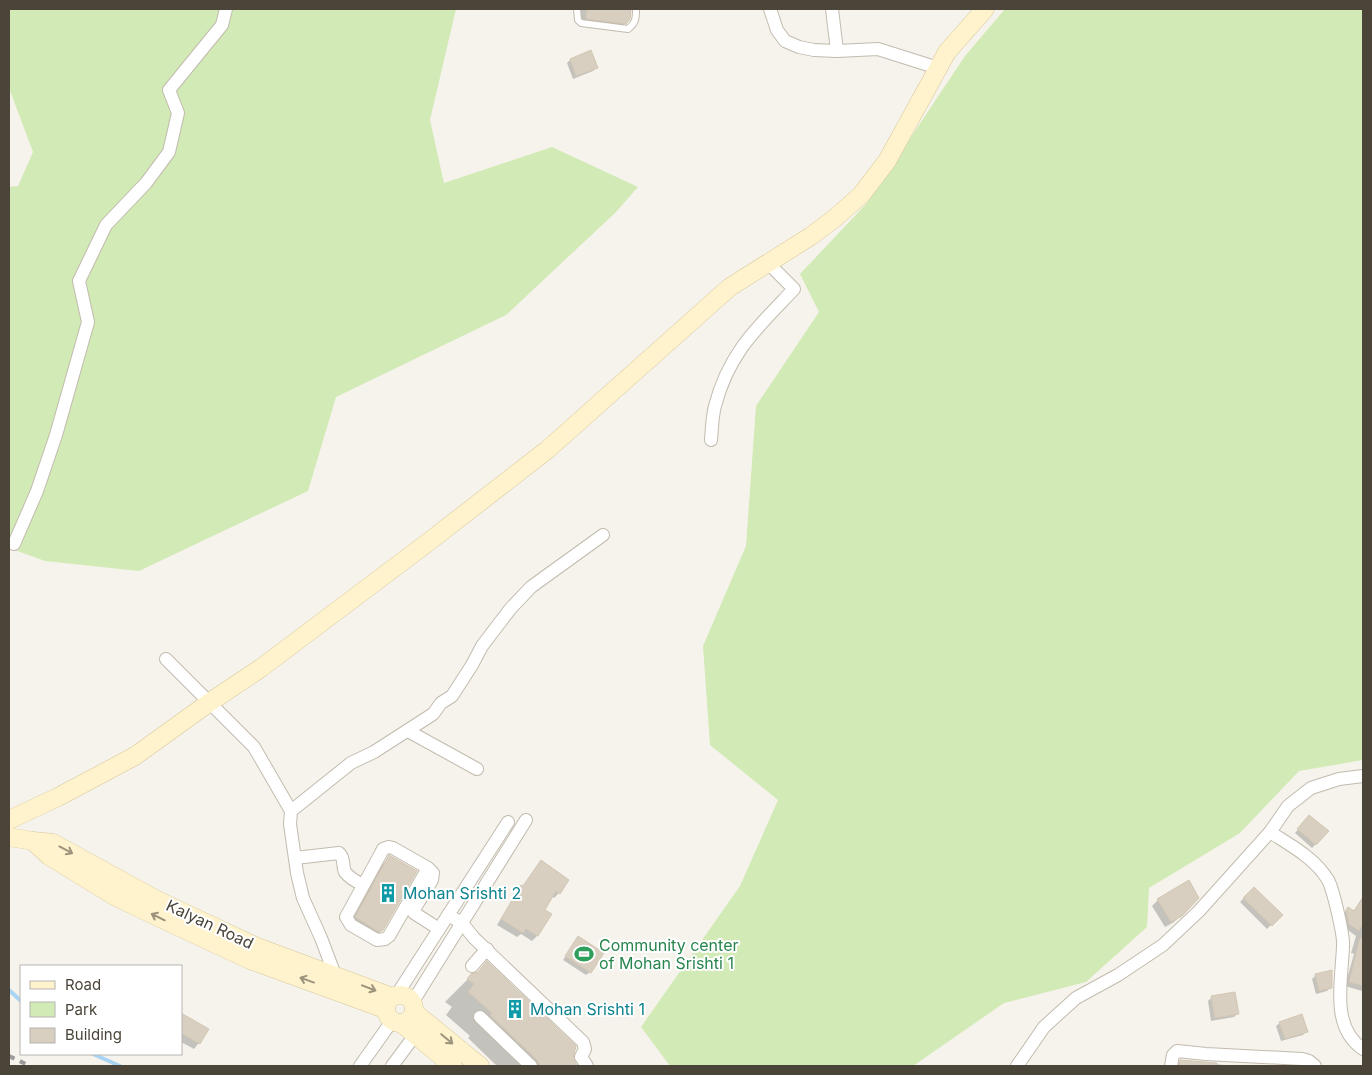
<svg xmlns="http://www.w3.org/2000/svg" width="1372" height="1075" font-family="Inter,sans-serif">
<style>
.green{fill:#d2eab5}
.shadow{fill:#0003}
.lines{fill:none;stroke-linecap:round;stroke-linejoin:round}
.stream{stroke:#a9d4f2;stroke-width:4}
.building{fill:#d8cfc1;stroke:#d3c7b4}
.lane-casing{stroke:#c2bbae;stroke-width:8}
.street-casing{stroke:#c2bbae;stroke-width:14}
.secondary-casing{stroke:#d6c79b;stroke-width:19}
.lane{stroke:#fff;stroke-width:6}
.street{stroke:#fff;stroke-width:12}
.secondary{stroke:#fff3cd;stroke-width:18}
.rail{stroke:#9a9a9a;stroke-width:4;stroke-dasharray:6 6;stroke-linecap:butt}
.oneway{stroke:#9c937c}
.labels{text-anchor:middle;stroke-width:4;stroke-linejoin:round;paint-order:stroke}
.culture-label{font-size:16px;fill:#0d838f;stroke:#fff;text-anchor:start}
.street-label{font-size:16px;fill:#4b4439;stroke:#fff}
.leisure-label{font-size:16px;fill:#27864d;stroke:#fff;text-anchor:start}
</style>
<rect width="100%" height="100%" fill="#f6f3ec"/>
<!-- green -->
<g class="green">
<path d="M9 9H456L430 120 444 183 552 147 638 187 615 213 506 315 336 397 308 491 139 571 45 561 9 548V187L18 186 33 152 9 88Z"/>
<path d="M1005 9H1363V760L1299 771 1240 833 1149 888 1147 927 1086 982 1004 1003 913 1066H670L641 1027 740 886 778 800 710 745 703 646 746 546 756 406 819 312 800 274 867 203 965 56Z"/>
</g>
<!-- shadow -->
<g class="shadow">
<path d="M580 9H630L629 19 618 31 579 26Z"/>
<path d="M570 60 597 67 593 71 573 79 567 63Z"/>
<path d="M1306 820 1327 832 1312 848 1295 833Z"/>
<path d="M390 857 382 930 374 938 349 925 382 865Z"/>
<path d="M541 862 559 893 554 898 552 896 543 911 537 936 532 941 521 934 517 937 497 925 517 892 522 887Z"/>
<path d="M1254 888 1281 915 1267 929 1240 902Z"/>
<path d="M1363 897V990L1362 991 1345 986 1354 954 1351 953 1356 936 1345 928 1344 913 1348 908 1353 912Z"/>
<path d="M1198 898 1174 922 1165 927 1152 906 1158 900Z"/>
<path d="M577 940 590 972 586 975 563 960Z"/>
<path d="M472 975 572 1058 576 1066H497L468 1038 470 1036 446 1015 452 1007 445 1002Z"/>
<path d="M1316 975 1331 987 1327 991 1316 994 1312 979Z"/>
<path d="M1211 998 1237 1014 1234 1017 1211 1021 1208 1001Z"/>
<path d="M181 1014 199 1043 194 1049 181 1042Z"/>
<path d="M1280 1023 1306 1031 1303 1035 1281 1041 1276 1026Z"/>
<path d="M1181 1061 1236 1066H1175Z"/>
</g>
<g class="lines">
<!-- stream -->
<g class="stream">
<path d="M9 990 21 1001"/>
<path d="M93 1054 120 1066"/>
</g>
</g>
<!-- building -->
<g class="building">
<path d="M587 9H631L630 19 626 24 586 19Z"/>
<path d="M591 50 598 68 576 76 570 59Z"/>
<path d="M1309 815 1329 831 1316 845 1297 829Z"/>
<path d="M389 855 417 871 383 930 379 932 355 917Z"/>
<path d="M541 860 569 880 560 894 556 891 545 910 552 914 538 936 526 929 523 933 501 919 521 885 523 886Z"/>
<path d="M1189 880 1199 898 1182 916 1171 922 1157 899Z"/>
<path d="M1254 887 1283 915 1272 926 1243 898Z"/>
<path d="M1363 897V924L1359 931 1349 924 1346 910 1348 907 1354 911Z"/>
<path d="M578 936 604 953 591 973 565 956Z"/>
<path d="M1360 938H1363V986L1349 982Z"/>
<path d="M487 961 576 1046 573 1058 577 1066H540L537 1060 490 1015 492 1013 468 992 474 984 467 979 471 974 478 972Z"/>
<path d="M1332 970V988L1319 991 1315 974Z"/>
<path d="M1235 992 1239 1014 1215 1018 1211 996Z"/>
<path d="M181 1013 209 1029 200 1044 181 1033Z"/>
<path d="M1302 1014 1308 1032 1285 1039 1279 1022Z"/>
<path d="M1180 1060 1217 1063V1066H1179Z"/>
</g>
<g class="lines">
<!-- lane casing -->
<g class="lane-casing">
<path id="lane" d="M577 9 578 20 581 23 628 29C636 23 636 18 636 9"/>
</g>
<!-- street casing -->
<g class="street-casing">
<g id="street">
<path d="M770 9 777 30 785 41 799 47 814 50 837 51 878 49 938 68"/>
<path d="M832 9 837 51"/>
<path d="M711 440C712 429 712 417 715 406 729 352 758 327 794 289L768 263"/>
<path d="M14 544 37 491 56 435 88 322 79 281 106 225 146 183 169 152 178 113 169 90 222 25 226 9"/>
<path d="M166 659 254 747 291 811 290 824 297 873 303 898 321 938 335 975 333 980"/>
<path d="M408 731 477 769"/>
<path d="M291 811 351 763 374 752 433 714 441 703 452 696 472 665 482 646 511 608 531 587 603 535"/>
<path d="M1270 832C1290 845 1315 858 1328 880 1333 889 1344 935 1343 946 1342 980 1330 1027 1363 1049"/>
<path d="M295 858 339 853C345 858 342 866 345 872 349 878 357 882 363 885"/>
<path d="M428 868 389 936 385 939 377 940 351 925 346 917 381 853 383 849 389 847 393 848 428 868 433 873 432 880 413 911 414 913 439 929"/>
<path d="M448 915 462 923 474 938 583 1042 585 1049 581 1057 587 1066"/>
<path d="M472 966 487 949"/>
<path d="M396 996 508 822"/>
<path d="M412 1003 526 820"/>
<path d="M480 1017 531 1066"/>
<path d="M360 1066 392 1021"/>
<path d="M392 1066 415 1035"/>
<path d="M1017 1066 1044 1027 1076 998 1118 975 1163 945 1199 911 1270 832 1288 806 1311 788 1339 779 1363 776"/>
<path d="M1171 1066 1173 1055 1177 1051 1206 1054 1302 1059 1309 1061 1315 1066"/>
</g>
</g>
<!-- secondary casing -->
<g class="secondary-casing">
<g id="secondary">
<path d="M9 820 58 797 135 756 210 702 261 668 431 540 547 450 730 287 811 236 835 218 861 195 887 161 947 52 985 9"/>
<path d="M9 837 33 841"/>
<circle cx="400" cy="1009" r="14"/>
<path d="M385 1009 250 960 196 935 116 897 49 856 33 841 53 843 155 899 257 947 392 997"/>
<path d="M414 1012 480 1066"/>
<path d="M401 1023 453 1066"/>
</g>
</g>
<!-- lane -->
<use href="#lane" class="lane"/>
<!-- street -->
<use href="#street" class="street"/>
<!-- secondary -->
<use href="#secondary" class="secondary"/>
<!-- rail -->
<g class="rail">
<path d="M9 1056 30 1066"/>
<path d="M9 1066H10"/>
</g>
</g>
<!-- one-way arrows -->
<defs><path id="oneway-shaft" d="M-6 0H5M1.5-3L5.5 0L1.5 3" fill="none" stroke-width="1.6" stroke-linecap="round" stroke-linejoin="round" transform="scale(1.25)"/></defs>
<g class="oneway">
<use href="#oneway-shaft" transform="translate(66 850) rotate(28)"/>
<use href="#oneway-shaft" transform="translate(158 917) rotate(-154)"/>
<use href="#oneway-shaft" transform="translate(307 980) rotate(-160)"/>
<use href="#oneway-shaft" transform="translate(369 988) rotate(21)"/>
<use href="#oneway-shaft" transform="translate(447 1039) rotate(40)"/>
</g>
<!-- icons -->
<defs>
<g id="building-bare" transform="scale(1.5)"><path d="M-4-6H4V6H1V3H-1V6H-4ZM-2.5-4.3h1.7v1.8h-1.7ZM.8-4.3h1.7v1.8H.8ZM-2.5-1h1.7V.8h-1.7ZM.8-1h1.7V.8H.8Z" fill="#0f9aa8" stroke="#fff" stroke-width="2.5" paint-order="stroke"/></g>
<g id="stadium-bare" transform="scale(1.5)"><path d="M0-5a6.5 5 0 1 0 0 10a6.5 5 0 1 0 0-10ZM-3.5-1.8h7v3.6h-7Z" fill="#2e9e5b" stroke="#fff" stroke-width="2.5" paint-order="stroke"/></g>
</defs>
<g fill-rule="evenodd">
<use href="#building-bare" x="388" y="893"/>
<use href="#stadium-bare" x="584" y="954"/>
<use href="#building-bare" x="515" y="1009"/>
</g>
<g class="labels">
<!-- culture labels -->
<g class="culture-label">
<text x="403" y="899">Mohan Srishti 2</text>
<text x="530" y="1015">Mohan Srishti 1</text>
</g>
<!-- street labels -->
<g class="street-label">
<text transform="translate(210 924) rotate(25)" y="6">Kalyan Road</text>
</g>
<!-- leisure labels -->
<g class="leisure-label">
<text x="599" y="951">Community center<tspan x="599" dy="18">of Mohan Srishti 1</tspan></text>
</g>
</g>
<!-- border -->
<rect width="1372" height="1075" fill="none" stroke="#4b4439" stroke-width="20"/>
<!-- legend -->
<rect x="20" y="965" width="162" height="90" fill="#ffffff" stroke="#b7b4b0"/>
<rect x="30" y="981" width="25" height="8" fill="#fff3cd" stroke="#b7b4b0"/>
<text x="65" y="990" font-size="15" fill="#4b4439">Road</text>
<rect x="30" y="1002" width="25" height="15" fill="#d2eab5" stroke="#b7b4b0"/>
<text x="65" y="1015" font-size="15" fill="#4b4439">Park</text>
<rect x="30" y="1028" width="25" height="15" fill="#d8cfc1" stroke="#b7b4b0"/>
<text x="65" y="1040" font-size="15" fill="#4b4439">Building</text>
</svg>
